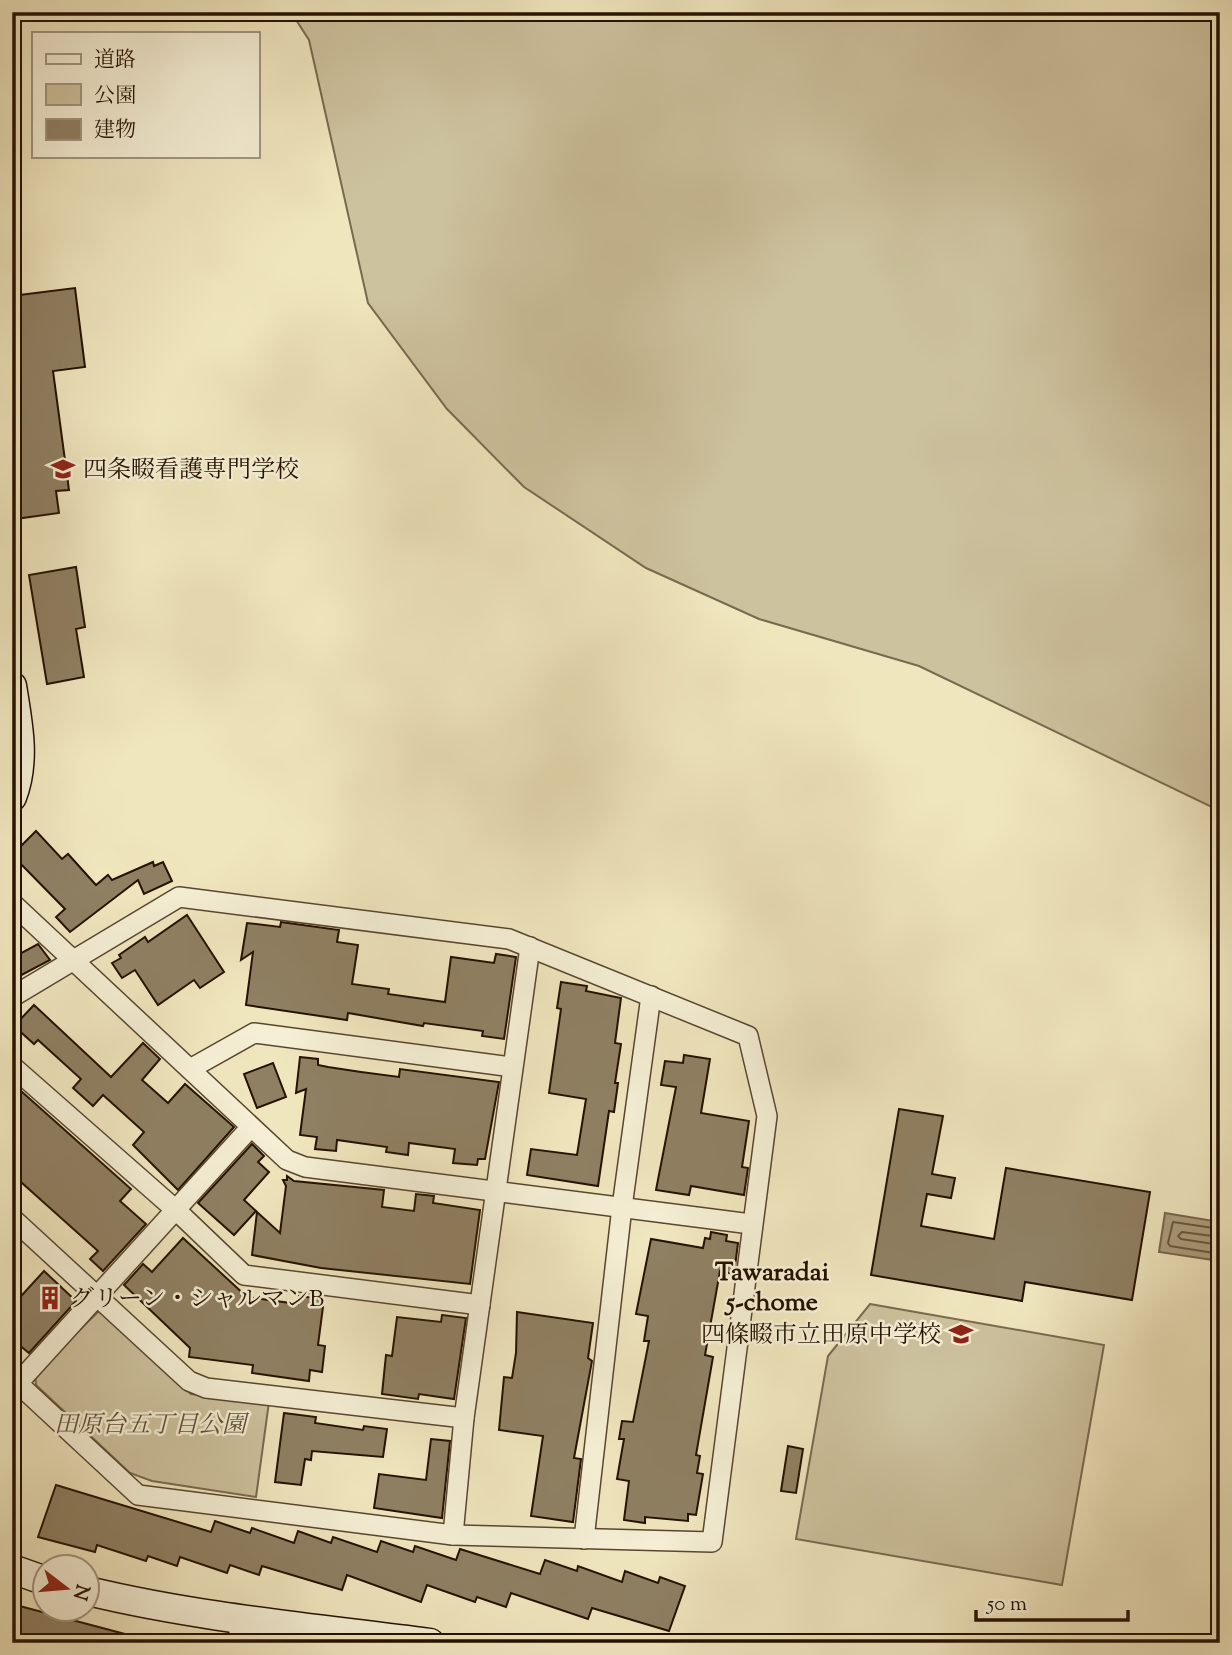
<svg xmlns="http://www.w3.org/2000/svg" width="1232" height="1655" font-family="'Sorts Mill Goudy','Noto Serif JP',serif">
<style>
.green{fill:#cdc29e;stroke:#796a4f;stroke-width:2}
.water{fill:#ab9e7d;stroke:#75664b;stroke-width:2}
.lines{fill:none;stroke-linecap:round;stroke-linejoin:round}
.shore{stroke:#68583e;stroke-width:2}
.building{fill:#8f8063;stroke:#251100;stroke-width:2}
.street-casing{stroke:#584630;stroke-width:22}
.secondary-casing{stroke:#251100;stroke-width:31}
.street{stroke:#f5efd5;stroke-width:19}
.secondary{stroke:#f5efd5;stroke-width:28}
.labels{text-anchor:middle;stroke-width:5;stroke-linejoin:round;paint-order:stroke}
.poi-label{font-size:24px;fill:#251100;stroke:#f5efd5;text-anchor:start}
.park-label{font-size:24px;font-style:italic;fill:#604f37;stroke:#f5efd5}
.neighbourhood-label{font-size:26px;font-weight:bold;fill:#251100;stroke:#f5efd5}
</style>
<rect width="100%" height="100%" fill="#f0e6be"/>
<filter id="stains"><feTurbulence type="fractalNoise" baseFrequency=".00286" numOctaves="4"/><feColorMatrix values="0 0 0 0 .2 0 0 0 0 .09 0 0 0 0 .02 0 0 0 .5 -.17"/></filter>
<radialGradient id="worn" r=".72"><stop offset=".6" stop-color="#630" stop-opacity="0"/><stop offset="1" stop-color="#630" stop-opacity=".3"/></radialGradient>
<!-- green -->
<g class="green">
<path d="M291 12H1220V811L919 666 759 619 646 568 524 487 447 409 368 303 309 40Z"/>
<path d="M870 1304 1104 1345 1062 1585 796 1539 828 1356Z"/>
<path d="M99 1311 191 1394 269 1402 256 1497 152 1481 130 1473 36 1385 35 1373Z"/>
</g>
<!-- water -->
<path class="water" d="M1165 1213 1220 1222V1261L1159 1252Z"/>
<g class="lines">
<!-- shore -->
<g class="shore">
<path d="M1220 1229 1173 1222 1168 1243 1170 1246 1220 1254"/>
<path d="M1220 1237 1182 1232 1178 1236 1181 1239 1220 1245"/>
</g>
</g>
<!-- building -->
<g class="building">
<path d="M75 288 85 367 53 371 69 490 56 491 59 513 15 519 12 496V296Z"/>
<path d="M76 567 85 627 76 629 84 677 47 684 29 575Z"/>
<path d="M36 831 62 859 68 854 96 885 108 875 112 880 153 862 154 866 163 862 172 881 144 894 138 880 70 932 56 917 65 909 12 855Z"/>
<path d="M187 915 224 972 200 988 194 980 158 1005 135 970 122 978 112 963 121 958 119 955 145 937 148 942Z"/>
<path d="M281 922 339 930 337 942 358 945 352 984 389 989 388 994 445 1002 451 957 494 963 496 954 516 957 504 1039 482 1036 483 1031 424 1023 423 1026 348 1013 347 1020 246 1005 253 952 241 960 247 923 280 927Z"/>
<path d="M38 944 50 960 12 980V958Z"/>
<path d="M561 982 587 986 586 991 621 998 615 1043 621 1044 615 1083H618L614 1112 609 1111 598 1186 527 1175 531 1149 577 1155 586 1099 549 1093 561 1009 557 1008Z"/>
<path d="M34 1005 111 1077 143 1043 160 1059 142 1080 168 1103 185 1084 234 1127 178 1190 133 1145 144 1132 103 1095 93 1106 73 1088 81 1079 38 1040 34 1044 14 1026Z"/>
<path d="M684 1055 710 1059 701 1113 749 1121 742 1167 748 1168 744 1195 691 1186 689 1195 656 1190 676 1087 661 1085 665 1061 683 1063Z"/>
<path d="M300 1057 318 1059V1065L328 1067 361 1072 399 1077 400 1069 499 1082 485 1159H478L477 1165 453 1163 455 1149 409 1143 408 1155 386 1152 387 1147 337 1140 336 1151 315 1149 317 1137 300 1135 306 1089 296 1093Z"/>
<path d="M273 1063 286 1097 257 1108 244 1074Z"/>
<path d="M12 1083 131 1189 120 1201 146 1224 103 1271 90 1259 98 1251 12 1174Z"/>
<path d="M899 1109 943 1116 932 1174 955 1178 951 1198 927 1194 921 1226 994 1239 1006 1168 1150 1192 1132 1300 1025 1282 1022 1301 871 1275Z"/>
<path d="M252 1144 264 1156 258 1162 269 1172 244 1200 256 1211 234 1235 198 1203Z"/>
<path d="M287 1176 294 1181 384 1190 382 1207 414 1211 416 1194 434 1196 433 1203 480 1210 470 1284 321 1268 252 1255 257 1212 280 1233 286 1186 283 1180H287Z"/>
<path d="M711 1232 727 1235 726 1241 738 1243 734 1274 720 1271 705 1355 713 1357 696 1455 700 1456 697 1473 703 1474 696 1515 688 1514V1521L645 1517V1523L624 1520 629 1481 617 1479 624 1439H619L622 1421 633 1422 649 1341H644L648 1316 636 1314 651 1239 703 1248 705 1238 710 1239Z"/>
<path d="M183 1238 247 1297 298 1304 299 1296 324 1299 318 1345 325 1346 322 1372 310 1370 309 1381 252 1373 253 1365 189 1357 190 1348 124 1285 143 1264 152 1272Z"/>
<path d="M44 1271 76 1301 29 1353 12 1339V1306Z"/>
<path d="M517 1312 593 1323 588 1358 592 1361 574 1458 581 1459 573 1522 531 1516 543 1436 499 1430 504 1377 512 1378 516 1353Z"/>
<path d="M442 1315 466 1318 454 1399 419 1394 418 1399 382 1394 386 1355 392 1356 397 1317 441 1322Z"/>
<path d="M284 1413 316 1417 315 1423 363 1430 364 1426 387 1429 383 1457 312 1451 311 1460 305 1459 301 1485 275 1482Z"/>
<path d="M431 1439 450 1441 442 1518 374 1508 379 1474 426 1480Z"/>
<path d="M788 1446 803 1449 796 1493 781 1491Z"/>
<path d="M56 1485 211 1532 215 1521 250 1533 252 1528 294 1543 298 1531 331 1543 333 1537 377 1552 381 1541 413 1552 415 1546 456 1560 460 1549 540 1574 545 1560 577 1571 578 1566 622 1582 625 1571 658 1583 660 1577 685 1586 669 1631 592 1608 588 1619 511 1593 506 1607 477 1597 475 1602 427 1585 421 1602 347 1575 342 1590 262 1566 259 1575 230 1565 227 1573 180 1557 177 1566 148 1556 146 1561 97 1545 95 1552 38 1537Z"/>
<path d="M12 1604 140 1638 139 1643H14L17 1633 12 1632Z"/>
</g>
<g class="lines">
<!-- street casing -->
<g class="street-casing">
<g id="street">
<path d="M12 903 287 1160 305 1167 751 1224"/>
<path d="M12 997 179 897 509 939 748 1036 767 1116 712 1542 453 1535 138 1495 12 1378"/>
<path d="M12 1066 177 1211 244 1275 480 1305"/>
<path d="M190 1069 254 1033 512 1067"/>
<path d="M12 1218 189 1381 206 1388 464 1418"/>
<path d="M18 1383 251 1127"/>
<path d="M453 1535 464 1418 530 947"/>
<path d="M584 1539 622 1207 651 996"/>
<path d="M237 1643 242 1619"/>
</g>
</g>
<!-- secondary casing -->
<g class="secondary-casing">
<g id="secondary">
<path d="M12 686C18 723 26 761 12 797"/>
<path d="M12 1569 46 1581"/>
<path d="M88 1591C200 1618 316 1628 430 1643"/>
</g>
</g>
<!-- street -->
<use href="#street" class="street"/>
<!-- secondary -->
<use href="#secondary" class="secondary"/>
</g>
<!-- icons -->
<defs>
<g id="university-bare" transform="scale(1.89)"><path d="M0-5L7-2L0 1L-7-2ZM-4 1L0 2.5L4 1V4Q0 6-4 4Z" fill="#8f2418" stroke="#f5efd5" stroke-width="2.5" paint-order="stroke"/></g>
<g id="building-bare" transform="scale(1.89)"><path d="M-4-6H4V6H1V3H-1V6H-4ZM-2.5-4.3h1.7v1.8h-1.7ZM.8-4.3h1.7v1.8H.8ZM-2.5-1h1.7V.8h-1.7ZM.8-1h1.7V.8H.8Z" fill="#8f2418" stroke="#f5efd5" stroke-width="2.5" paint-order="stroke"/></g>
<g id="school-bare" transform="scale(1.89)"><path d="M0-5L7-2L0 1L-7-2ZM-4 1L0 2.5L4 1V4Q0 6-4 4Z" fill="#8f2418" stroke="#f5efd5" stroke-width="2.5" paint-order="stroke"/></g>
</defs>
<g fill-rule="evenodd">
<use href="#university-bare" x="63" y="469"/>
<use href="#building-bare" x="50" y="1298"/>
<use href="#school-bare" x="961" y="1334"/>
</g>
<g class="labels">
<!-- poi labels -->
<g class="poi-label">
<text x="83" y="477">四条畷看護専門学校</text>
<text x="70" y="1306">グリーン・シャルマンB</text>
<text x="941" y="1342" text-anchor="end">四條畷市立田原中学校</text>
</g>
<!-- park labels -->
<g class="park-label">
<text x="150" y="1432">田原台五丁目公園</text>
</g>
<!-- neighbourhood labels -->
<g class="neighbourhood-label">
<text x="772" y="1280">Tawaradai<tspan x="772" dy="30">5-chome</tspan></text>
</g>
</g>
<!-- margin -->
<rect width="1232" height="1655" fill="none" stroke="#f0e6be" stroke-width="42"/>
<rect x="14" y="14" width="1204" height="1627" fill="none" stroke="#251100" stroke-width="3.5"/>
<rect x="21" y="21" width="1190" height="1613" fill="none" stroke="#251100" stroke-width="2"/>
<!-- legend -->
<rect x="32" y="32" width="228" height="126" fill="#f5efd5" stroke="#a29680" stroke-width="2"/>
<rect x="46" y="54" width="35" height="10" fill="#f5efd5" stroke="#a29680" stroke-width="2"/>
<text x="94" y="66" font-size="21" fill="#251100">道路</text>
<rect x="46" y="84" width="35" height="21" fill="#cdc29e" stroke="#a29680" stroke-width="2"/>
<text x="94" y="102" font-size="21" fill="#251100">公園</text>
<rect x="46" y="119" width="35" height="21" fill="#8f8063" stroke="#a29680" stroke-width="2"/>
<text x="94" y="136" font-size="21" fill="#251100">建物</text>
<!-- north arrow -->
<g transform="translate(66 1588) rotate(106)"><circle r="33" fill="#f5efd5" stroke="#a29680" stroke-width="2"/>
<path d="M0-5L12 26L0 18L-12 26Z" fill="#8f2418"/>
<text y="-10" font-size="19" font-weight="bold" text-anchor="middle" fill="#251100">N</text>
</g>
<!-- scale -->
<path d="M976 1610v10h152v-10" fill="none" stroke="#251100" stroke-width="3.5"/>
<text x="987" y="1610" font-size="21" fill="#251100" stroke="#f5efd5" stroke-width="5" paint-order="stroke">50 m</text>
<rect width="100%" height="100%" filter="url(#stains)"/>
<rect width="100%" height="100%" fill="url(#worn)"/>
</svg>
